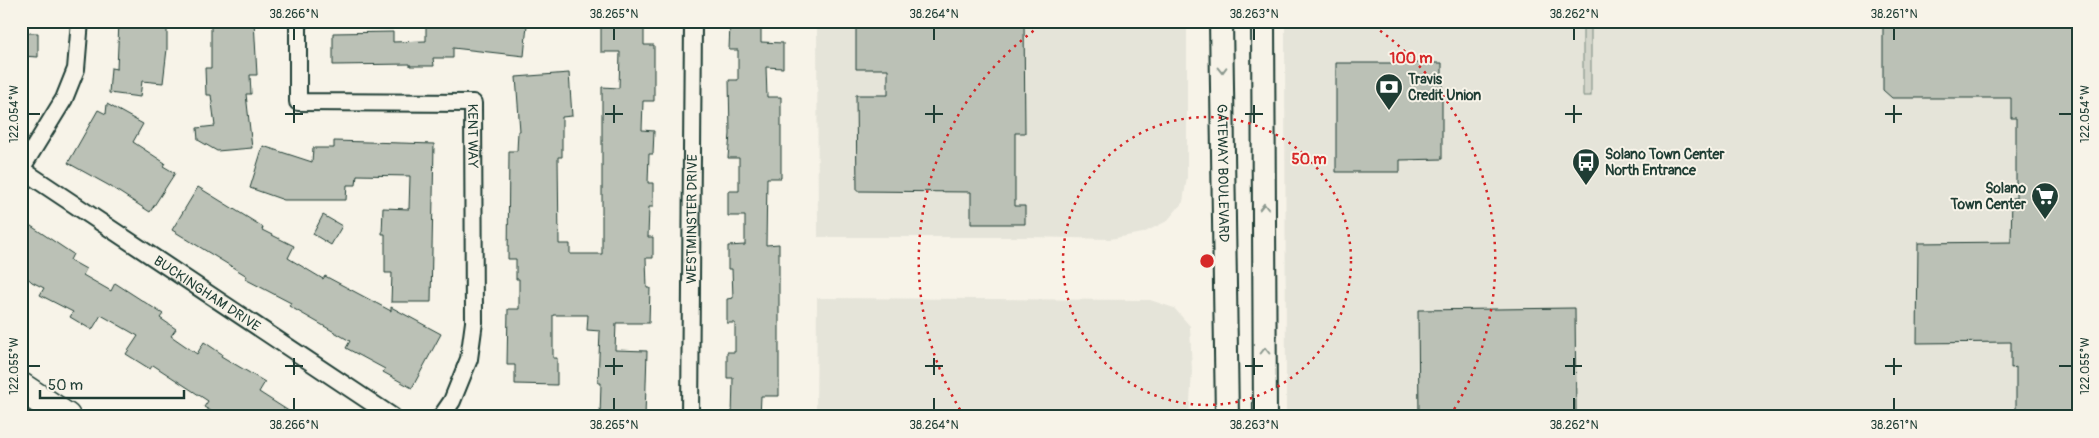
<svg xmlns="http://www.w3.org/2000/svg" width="2099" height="438" font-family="Pangolin,sans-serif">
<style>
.built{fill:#e5e4d9}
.green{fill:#d3d5ca;stroke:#79897f}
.building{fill:#bbc1b6;stroke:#1f3d34}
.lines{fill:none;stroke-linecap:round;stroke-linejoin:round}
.street-casing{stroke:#1f3d34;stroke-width:20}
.secondary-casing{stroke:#1f3d34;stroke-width:26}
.highway-casing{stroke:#1f3d34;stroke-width:31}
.street{stroke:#f7f3e8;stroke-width:16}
.secondary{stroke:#f7f3e8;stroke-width:22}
.highway{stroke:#f7f3e8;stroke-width:28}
.oneway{stroke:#8b988e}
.ticks{fill:none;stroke:#1f3d34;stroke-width:2}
.ring{fill:none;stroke:#d62828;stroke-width:2.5;stroke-dasharray:2.5 5}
.labels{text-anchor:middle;stroke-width:4;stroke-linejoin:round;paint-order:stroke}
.poi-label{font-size:14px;font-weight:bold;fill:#1f3d34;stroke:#f7f3e8;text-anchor:start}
.street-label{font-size:14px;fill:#1f3d34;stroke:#f7f3e8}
.centre{fill:#d62828;stroke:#f7f3e8;stroke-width:2.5}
.ring-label{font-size:15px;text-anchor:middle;font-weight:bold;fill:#d62828;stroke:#f7f3e8;stroke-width:4;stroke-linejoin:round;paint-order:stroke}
.neatline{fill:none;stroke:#1f3d34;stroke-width:2}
.ticks-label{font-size:12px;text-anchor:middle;fill:#1f3d34}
</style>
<rect width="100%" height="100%" fill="#f7f3e8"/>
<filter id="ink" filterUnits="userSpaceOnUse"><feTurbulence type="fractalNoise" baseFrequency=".02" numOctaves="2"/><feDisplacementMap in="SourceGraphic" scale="10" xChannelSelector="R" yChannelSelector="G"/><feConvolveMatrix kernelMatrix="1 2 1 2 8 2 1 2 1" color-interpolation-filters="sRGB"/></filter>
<g filter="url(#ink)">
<!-- built -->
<g class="built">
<path d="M817 21H1187V177L1183 202 1167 221 1143 233 1110 239 1030 237H818Z"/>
<path d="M1285 21H2078V417H1286Z"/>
<path d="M817 298 1150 300 1174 308 1190 326 1192 372 1189 417H816Z"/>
</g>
<!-- green -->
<rect class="green" x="1583" y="21" width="8" height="75"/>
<!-- building -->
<g class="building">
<path d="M119 21H167V49L163 83 142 81 140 97 109 93 111 68 117 69Z"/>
<path d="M211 21H254L257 75H250L251 94H246L252 148 217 151 198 140 197 128 215 126 211 95H206L205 68H211Z"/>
<path d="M426 21H507V23L527 25 524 56 453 48V58H433L434 66H410V64L333 65V33L393 32V42L426 41Z"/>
<path d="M856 21H1024L1025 133H1015V206H1025V224H971V192L857 191 856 95H888V69H856Z"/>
<path d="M1883 21H2078V417H2016V367L2011 368V342L1917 343 1918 243 2011 242 2012 198H2016V118H2011V98H1892L1883 90Z"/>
<path d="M730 23 761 24V42L783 43V68L766 67 767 97H781V178H767L766 245 779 244V396H761L760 417H732L733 378H727V352H735V323H727V299L733 298 732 269H728V246L745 245V216H728V191H739V158H728L730 134 729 80H738V50H729Z"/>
<path d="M601 26H644V45H654V101H643L642 130 654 131 653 154H649L648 183H653V207H649L648 237H653V258H646L647 288H650L649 323H616L615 350 647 351 645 417H600L601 383H598L600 331 587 330 588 315H553V358H557V385L515 384V365H507L508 309H519V279H516V259H508L509 151H517L518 131H520L516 77 569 73 572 116 562 117V157H558L559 244H570V254H602V87L619 88 620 52H601Z"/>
<path d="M21 33H38V57L21 56Z"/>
<path d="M1336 63H1442V159L1400 160V172H1336Z"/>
<path d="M107 104 143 124 133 142 165 163 163 166 175 173 150 212 108 185 68 163 98 110 106 114Z"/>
<path d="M334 141 434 144 431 302H391L392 273H385V234H382L383 208 409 209 410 176 357 175 356 185H347L346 200H284L250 188 263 146 312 162 313 148H334Z"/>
<path d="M198 187 263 227 262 230 294 246 288 258 323 279 325 276 391 311V307L441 334 412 388 383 372 385 369 346 348 350 341 289 306 291 303 245 279 247 276 172 230Z"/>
<path d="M323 215 342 226 331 245 313 234Z"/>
<path d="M28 224 73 254 70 260 86 269 83 275 111 291 115 283 163 314 160 318 176 329 171 336 197 354 204 342 222 354 221 356 265 382 259 392 298 417H221L204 407 208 401 153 365 150 369 126 354 138 336 101 315 92 330 70 317 73 312 40 295 44 288 32 282 21 272V234Z"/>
<path d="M1575 308 1576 415 1419 417 1418 310Z"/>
</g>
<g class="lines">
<!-- street casing -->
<g class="street-casing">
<g id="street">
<path id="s1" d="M298 21V102L473 103 474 322 469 359 452 401 441 417"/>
<path id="s2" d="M21 169 393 417"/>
<path d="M21 169 64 99 76 69 80 21"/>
<path id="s3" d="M690 417 693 21"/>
</g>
</g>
<!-- secondary casing -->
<g class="secondary-casing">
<g id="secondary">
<path id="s4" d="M1221 21 1227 417"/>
<path d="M1263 21 1265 417"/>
</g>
</g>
<!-- highway casing -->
<g class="highway-casing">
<path id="highway" d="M21 387 66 417"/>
</g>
<!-- street -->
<use href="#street" class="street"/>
<!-- secondary -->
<use href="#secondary" class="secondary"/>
<!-- highway -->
<use href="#highway" class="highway"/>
</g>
<!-- one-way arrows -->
<defs><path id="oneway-chevron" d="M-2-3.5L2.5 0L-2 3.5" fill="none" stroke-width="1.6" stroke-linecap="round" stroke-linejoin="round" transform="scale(1.25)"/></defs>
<g class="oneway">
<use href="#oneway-chevron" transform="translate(1222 70) rotate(89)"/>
<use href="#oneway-chevron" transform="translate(1264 207) rotate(-90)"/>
<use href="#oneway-chevron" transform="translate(1265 351) rotate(-90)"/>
</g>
</g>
<!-- ticks -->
<path class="ticks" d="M294 28V40M614 28V40M934 28V40M1254 28V40M1574 28V40M1894 28V40M294 105V123M614 105V123M934 105V123M1254 105V123M1574 105V123M1894 105V123M28 114H40M285 114H303M605 114H623M925 114H943M1245 114H1263M1565 114H1582M1885 114H1902M2059 114H2072M294 358V375M614 358V375M934 358V375M1254 358V375M1574 358V375M1894 358V375M28 366H40M285 366H303M605 366H623M925 366H943M1245 366H1263M1565 366H1582M1885 366H1902M2059 366H2072M294 398V410M614 398V410M934 398V410M1254 398V410M1574 398V410M1894 398V410"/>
<!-- distance rings -->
<g class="ring">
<circle cx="1207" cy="261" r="144"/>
<path d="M964 416A288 288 0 0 1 1046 22M1368 22A288 288 0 0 1 1450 416"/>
</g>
<!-- icons -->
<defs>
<g id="bank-pin" transform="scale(1.4375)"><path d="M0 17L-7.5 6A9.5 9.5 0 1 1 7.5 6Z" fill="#1f3d34" stroke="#f7f3e8"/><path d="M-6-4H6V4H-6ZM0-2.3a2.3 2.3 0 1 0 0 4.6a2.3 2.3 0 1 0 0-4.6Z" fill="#fff"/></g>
<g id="bus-pin" transform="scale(1.4375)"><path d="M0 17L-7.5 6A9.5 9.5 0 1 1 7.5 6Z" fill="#1f3d34" stroke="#f7f3e8"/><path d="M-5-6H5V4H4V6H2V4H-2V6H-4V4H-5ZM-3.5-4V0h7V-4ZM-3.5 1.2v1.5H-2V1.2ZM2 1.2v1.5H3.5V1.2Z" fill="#fff"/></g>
<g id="supermarket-pin" transform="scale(1.4375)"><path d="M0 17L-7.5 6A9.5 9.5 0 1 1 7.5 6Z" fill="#1f3d34" stroke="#f7f3e8"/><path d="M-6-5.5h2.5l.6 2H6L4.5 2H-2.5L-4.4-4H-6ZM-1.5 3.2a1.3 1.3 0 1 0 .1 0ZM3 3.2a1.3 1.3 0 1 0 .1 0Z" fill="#fff"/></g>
</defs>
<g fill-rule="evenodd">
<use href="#bank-pin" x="1389" y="87"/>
<use href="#bus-pin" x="1586" y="162"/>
<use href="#supermarket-pin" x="2045" y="196"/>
</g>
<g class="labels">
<!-- poi labels -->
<g class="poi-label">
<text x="1408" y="84">Travis<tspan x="1408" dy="16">Credit Union</tspan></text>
<text x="1605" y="159">Solano Town Center<tspan x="1605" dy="16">North Entrance</tspan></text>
<text x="2026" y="193" text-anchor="end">Solano<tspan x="2026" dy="16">Town Center</tspan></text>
</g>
<!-- street labels -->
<g class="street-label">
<text dy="5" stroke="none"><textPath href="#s1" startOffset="289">KENT WAY</textPath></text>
<text dy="5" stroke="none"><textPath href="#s4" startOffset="152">GATEWAY BOULEVARD</textPath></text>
<text dy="5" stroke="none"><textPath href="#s3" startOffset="198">WESTMINSTER DRIVE</textPath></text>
<text dy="5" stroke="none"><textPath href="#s2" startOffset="224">BUCKINGHAM DRIVE</textPath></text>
</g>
</g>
<circle cx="1207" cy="261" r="8" class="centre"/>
<g class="ring-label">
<text x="1411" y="63">100 m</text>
<text x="1309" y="164">50 m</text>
</g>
<!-- margin -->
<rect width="2099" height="438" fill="none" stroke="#f7f3e8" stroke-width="55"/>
<!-- scale -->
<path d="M40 390v8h144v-8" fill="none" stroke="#1f3d34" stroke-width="2.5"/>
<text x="48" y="390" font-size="15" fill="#1f3d34" stroke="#f7f3e8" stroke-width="4" paint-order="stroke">50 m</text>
<rect x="28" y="28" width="2044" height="382" class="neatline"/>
<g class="ticks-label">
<text x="294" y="18">38.266°N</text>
<text x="614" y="18">38.265°N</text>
<text x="934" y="18">38.264°N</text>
<text x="1254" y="18">38.263°N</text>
<text x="1574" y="18">38.262°N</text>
<text x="1894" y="18">38.261°N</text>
<text transform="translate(2085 114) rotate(-90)" y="4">122.054°W</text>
<text transform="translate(14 114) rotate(-90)" y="4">122.054°W</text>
<text transform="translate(2085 366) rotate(-90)" y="4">122.055°W</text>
<text transform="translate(14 366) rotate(-90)" y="4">122.055°W</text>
<text x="294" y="429">38.266°N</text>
<text x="614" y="429">38.265°N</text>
<text x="934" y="429">38.264°N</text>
<text x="1254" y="429">38.263°N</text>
<text x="1574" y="429">38.262°N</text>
<text x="1894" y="429">38.261°N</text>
</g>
</svg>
